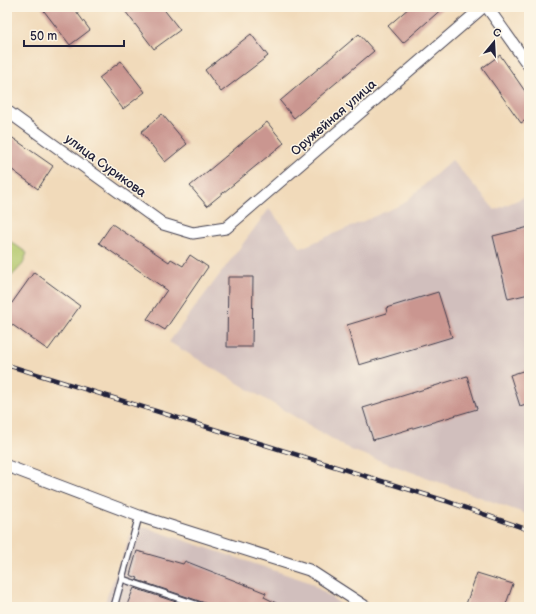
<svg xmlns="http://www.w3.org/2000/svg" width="536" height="614" font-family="'Balsamiq Sans',sans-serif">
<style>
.industrial{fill:#d1bfbd}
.green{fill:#b2c86c;stroke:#6a7554}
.building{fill:#ca9690}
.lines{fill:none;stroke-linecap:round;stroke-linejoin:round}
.lane-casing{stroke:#413e4e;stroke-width:8}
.street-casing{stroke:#413e4e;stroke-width:13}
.lane{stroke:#fff;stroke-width:5.5}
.street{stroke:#fff;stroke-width:11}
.rail-casing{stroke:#22223b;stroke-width:4.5}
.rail{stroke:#fcf5e5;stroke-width:3;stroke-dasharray:9;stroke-linecap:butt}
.labels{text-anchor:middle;stroke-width:3;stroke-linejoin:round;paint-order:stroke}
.street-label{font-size:13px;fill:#22223b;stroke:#fcf5e5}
</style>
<rect width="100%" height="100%" fill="#fcf5e5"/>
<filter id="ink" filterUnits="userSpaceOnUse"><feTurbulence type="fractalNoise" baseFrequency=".025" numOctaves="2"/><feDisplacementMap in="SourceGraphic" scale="8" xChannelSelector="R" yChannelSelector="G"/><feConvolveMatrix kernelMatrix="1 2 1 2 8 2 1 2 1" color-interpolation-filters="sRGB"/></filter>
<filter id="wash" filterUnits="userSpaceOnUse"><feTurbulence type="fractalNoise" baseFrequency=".012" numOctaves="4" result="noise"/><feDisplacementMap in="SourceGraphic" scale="16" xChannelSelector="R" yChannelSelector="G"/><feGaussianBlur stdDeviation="0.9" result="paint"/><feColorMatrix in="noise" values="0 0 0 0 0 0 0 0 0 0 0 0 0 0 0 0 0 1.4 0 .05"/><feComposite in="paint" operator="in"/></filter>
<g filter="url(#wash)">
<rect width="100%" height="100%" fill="#f1daba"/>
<!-- industrial -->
<g class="industrial">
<path d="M452 160 495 210 529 195V515L351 450 169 342 269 209 301 248 403 204Z"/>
<path d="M135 524 309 582 345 607H103Z"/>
</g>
<!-- green -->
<path class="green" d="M7 239 27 253 23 264 7 281Z"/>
<g id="blocks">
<!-- building -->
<g class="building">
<path d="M41 7H73L90 30 70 45Z"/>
<path d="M122 7H162L180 30 154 49Z"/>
<path d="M410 7H444L403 43 388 26Z"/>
<path d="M251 34 268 56 221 92 205 70Z"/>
<path d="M359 34 374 51 294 118 280 101Z"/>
<path d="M500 55 529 97V118L521 123 482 68Z"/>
<path d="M121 61 145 92 123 109 99 78Z"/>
<path d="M162 114 187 144 165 162 141 132Z"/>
<path d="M267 122 284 143 207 206 190 186Z"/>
<path d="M7 134 53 166 38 189 7 166Z"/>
<path d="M112 224 169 262 171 259 183 266 190 255 208 267 165 330 147 319 167 290 99 243Z"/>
<path d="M529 227V294L508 299 493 236Z"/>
<path d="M34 272 80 306 48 350 7 321V310Z"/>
<path d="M228 277H253L252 347H227Z"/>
<path d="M438 292 452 337 359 365 347 325 387 313 386 308Z"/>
<path d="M529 369V403L520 406 510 375Z"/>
<path d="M467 376 477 409 373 440 363 408Z"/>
<path d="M137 551 183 564 185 561 266 593 264 597 284 607H208L205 603 137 580 138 578 130 575Z"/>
<path d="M477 573 513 584 505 607H465Z"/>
<path d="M134 588 191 607H126Z"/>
</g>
</g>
</g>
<g filter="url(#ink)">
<use href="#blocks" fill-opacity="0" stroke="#413e4e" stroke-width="1"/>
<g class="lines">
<!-- lane casing -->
<g class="lane-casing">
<g id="lane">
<path d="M122 579 204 607"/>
<path d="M114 607 139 516"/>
</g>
</g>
<!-- street casing -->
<g class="street-casing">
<g id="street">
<path d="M487 7 529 66"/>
<path d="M7 111 163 224 193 233 226 228 483 7"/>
<path d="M7 466 139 516 309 570 366 607"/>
</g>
</g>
<!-- lane -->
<use href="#lane" class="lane"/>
<!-- street -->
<use href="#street" class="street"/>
<!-- rail casing -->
<g class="rail-casing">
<path id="rail" d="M7 365 446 501 529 530"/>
</g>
<!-- rail -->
<use href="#rail" class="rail"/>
</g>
</g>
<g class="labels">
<!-- street labels -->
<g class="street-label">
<text transform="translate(333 117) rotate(-41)" y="5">Оружейная улица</text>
<text transform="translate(106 165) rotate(36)" y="5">улица Сурикова</text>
</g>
</g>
<!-- margin -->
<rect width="536" height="614" fill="none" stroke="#fcf5e5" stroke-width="24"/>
<!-- north arrow -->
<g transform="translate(494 42) rotate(18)" stroke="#fcf5e5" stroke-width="3" paint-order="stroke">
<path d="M0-3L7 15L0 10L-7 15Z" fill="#22223b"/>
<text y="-6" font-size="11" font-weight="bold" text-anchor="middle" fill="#22223b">С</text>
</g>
<!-- scale -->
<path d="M24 40v6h100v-6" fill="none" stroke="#22223b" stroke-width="2"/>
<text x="30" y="40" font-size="12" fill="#22223b" stroke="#fcf5e5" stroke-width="3" paint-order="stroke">50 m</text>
</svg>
